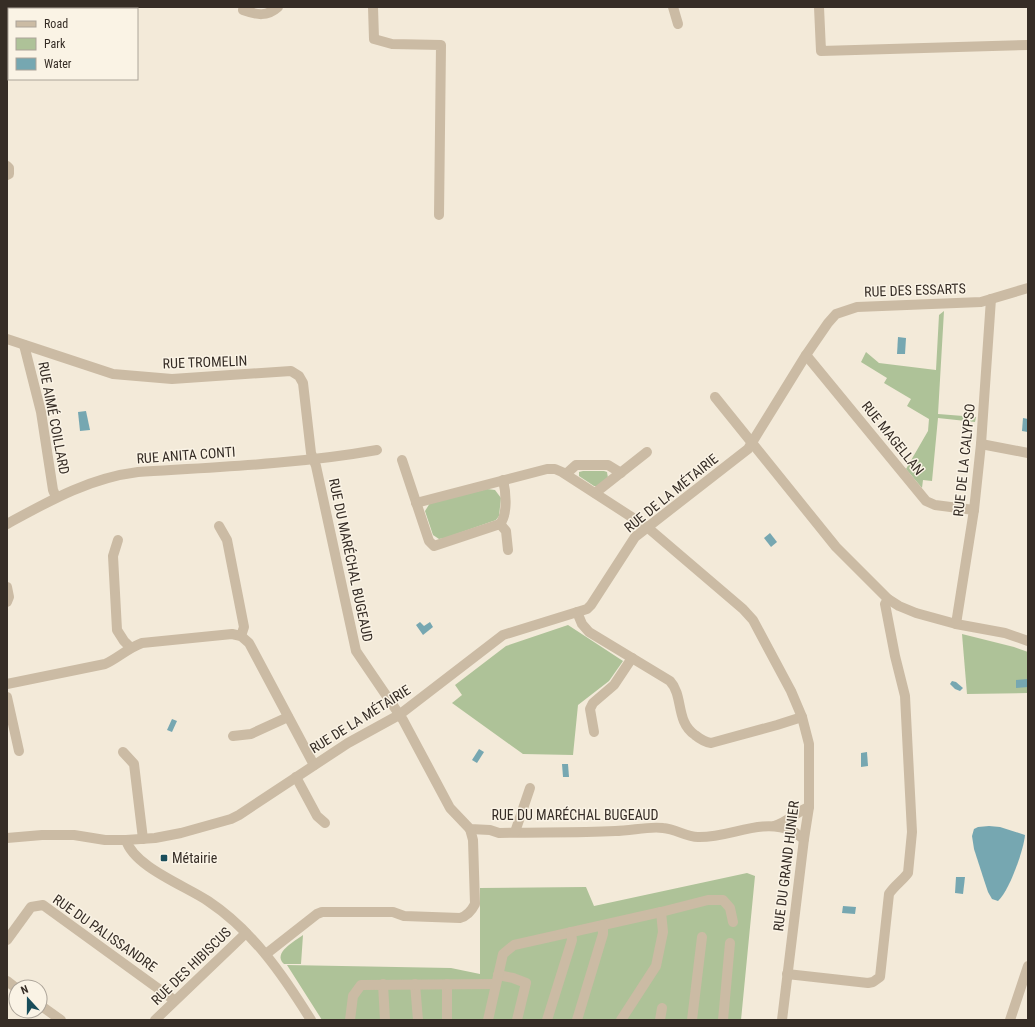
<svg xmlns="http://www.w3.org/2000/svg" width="1035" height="1027" font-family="'Roboto Condensed',sans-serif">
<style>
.green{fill:#aec298}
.water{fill:#76a7b1}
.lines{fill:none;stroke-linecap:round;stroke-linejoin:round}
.minor{stroke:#cbbba4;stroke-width:10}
.poi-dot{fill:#194d5a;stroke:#faf3e5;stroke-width:1.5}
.labels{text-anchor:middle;stroke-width:3;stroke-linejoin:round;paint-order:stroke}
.street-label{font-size:14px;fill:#362d26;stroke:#faf3e5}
.poi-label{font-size:14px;fill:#362d26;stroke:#faf3e5;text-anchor:start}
</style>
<rect width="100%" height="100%" fill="#f3ead9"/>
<!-- green -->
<g class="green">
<path d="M944 311 938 414 976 417 975 422 938 418 932 481 923 480 922 488 906 469 928 431 929 419 907 406 911 399 884 383 887 378 861 362 866 352 879 363 936 370 939 315Z"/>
<path d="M583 471H604L607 472 608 478 597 486H594L579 476V472Z"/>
<path d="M487 489 495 490 501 498 499 516 496 520 445 538 439 539 433 535 425 511 430 503Z"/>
<path d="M568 625 623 661 609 681 578 705 573 755 523 754 452 703 462 695 455 685 506 646Z"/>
<path d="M962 634 1014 647 1028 652V693L967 694Z"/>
<path d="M747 873 755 876 741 1020H322L287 965 451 968 480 974V888L586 887 594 906Z"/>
<path d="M303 935 301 964H284C272 953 295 941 303 935Z"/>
</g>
<!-- water -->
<g class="water">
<path d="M898 337 906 338 905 354H897Z"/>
<path d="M86 411 90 430 80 431 78 412Z"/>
<path d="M1023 418 1028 419V432L1022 431Z"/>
<path d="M770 533 777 542 771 547 764 538Z"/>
<path d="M420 622 424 626 430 622 433 627 423 635 416 625Z"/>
<path d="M1028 679V687L1016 688V680Z"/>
<path d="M952 681 956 682 963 688 960 691 955 689 950 684Z"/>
<path d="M172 719 177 721 172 732 167 730Z"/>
<path d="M479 749 484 752 477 763 472 760Z"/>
<path d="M867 752 868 766 861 767V753Z"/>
<path d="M562 764H568L569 777H563Z"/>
<path d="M989 826 1000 827 1025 835C1024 849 1009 892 998 901L992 899 988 892 984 880 974 849 972 836 974 829 978 827Z"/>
<path d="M956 877H965L963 894 955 893Z"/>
<path d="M843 906 856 907 855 914 842 913Z"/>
</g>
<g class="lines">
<!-- minor -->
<g class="minor">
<path d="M373 7 374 39 392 44 441 45 439 215"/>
<path d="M673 7 678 24"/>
<path d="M819 7 821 51 1028 45"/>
<path d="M243 10C257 15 267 17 278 7"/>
<path d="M7 166 9 168V174L7 175"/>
<path d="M7 339 113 374 172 379 291 371 299 376 303 383 311 453 316 466 356 651 403 720 450 808 470 829 490 830 499 833C538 832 577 833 615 831 631 831 648 826 663 828 676 829 686 837 698 837 730 838 759 818 791 830 795 832 799 836 804 839"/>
<path d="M24 345 41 412 53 490 56 497"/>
<path d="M806 355 926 501 935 505 974 510"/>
<path d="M715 397 836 547 888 599 899 606 916 613 956 624 1005 633 1028 641"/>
<path d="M981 444 1028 453"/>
<path d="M402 460 429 541 434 546 500 524C508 514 506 492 503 480"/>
<path d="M566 474 576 465H608L621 473"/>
<path d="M595 493 647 452"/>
<path d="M416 503 547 469H555L562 472 647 527 743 609 753 620 791 691 802 717 777 725 711 743C704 742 700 739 695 735 675 721 684 696 670 681L589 632 582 624 577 612"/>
<path d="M7 524C49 501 89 478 138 472 218 467 298 464 377 450"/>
<path d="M500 524 506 531 508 550"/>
<path d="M219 526 227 540 244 627 241 636"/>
<path d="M118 540 113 556 117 630 124 641 130 647"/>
<path d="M7 587 9 597 7 602"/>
<path d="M956 624 974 510 981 444 991 299"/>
<path d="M7 684 105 664C118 658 128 648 142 643L232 634 241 636 249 643 314 765"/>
<path d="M7 697 19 751"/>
<path d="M594 732 590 709 593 703 614 685 632 658"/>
<path d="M233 736 251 734 288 717"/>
<path d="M123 752 134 764 143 839"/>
<path d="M296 777 317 816 325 823"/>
<path d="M774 826C788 822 796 812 809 807"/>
<path d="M515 832 530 788"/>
<path d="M7 838 42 835H74L105 840H126L155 838 181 833 231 819 239 815 348 743 399 715 503 635 587 609 591 605 635 537 748 449 806 355 828 323 836 314 857 307 981 302 1028 288"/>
<path d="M126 840C134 867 186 886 208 901 253 931 283 975 311 1020"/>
<path d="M7 940 31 907 43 905 174 1000"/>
<path d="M266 954 317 914 322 912H393L404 916 460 918C467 916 472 910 475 904L473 840 470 829"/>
<path d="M787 974 868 983 873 982 880 977 889 894C894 886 902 881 908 873L912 832 905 696 895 656 885 604 888 599"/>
<path d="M498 975 513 978 526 983 517 1020"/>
<path d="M7 981 16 988"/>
<path d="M383 984 385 1020"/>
<path d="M415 984 418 1020"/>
<path d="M447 984V1020"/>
<path d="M40 1005 61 1020"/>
<path d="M155 1020 246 933"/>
<path d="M350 1020 353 996 361 985 496 984"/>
<path d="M488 1020 503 954 514 945 661 912 708 900H723L730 908 733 922"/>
<path d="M547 1020 572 940 571 932"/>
<path d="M577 1020 603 934V925"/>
<path d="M621 1020 656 966 663 932 661 912"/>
<path d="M660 1020 662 1008"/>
<path d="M692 1020 702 937"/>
<path d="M723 1020 730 943"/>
<path d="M782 1020 804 839 809 807V744L802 717"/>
<path d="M1010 1020 1028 966"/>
</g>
</g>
<!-- markers -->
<rect class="poi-dot" x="160" y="854" width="8" height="8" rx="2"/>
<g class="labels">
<!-- street labels -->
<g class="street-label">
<text transform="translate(915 290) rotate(-2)" y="5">RUE DES ESSARTS</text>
<text transform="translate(205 362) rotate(-2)" y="5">RUE TROMELIN</text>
<text transform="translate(54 418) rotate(79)" y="5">RUE AIMÉ COILLARD</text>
<text transform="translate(893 438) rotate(51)" y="5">RUE MAGELLAN</text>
<text transform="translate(186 455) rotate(-4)" y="5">RUE ANITA CONTI</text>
<text transform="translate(964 460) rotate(-84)" y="5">RUE DE LA CALYPSO</text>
<text transform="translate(671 493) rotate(-39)" y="5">RUE DE LA MÉTAIRIE</text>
<text transform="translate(351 560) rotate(78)" y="5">RUE DU MARÉCHAL BUGEAUD</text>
<text transform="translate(360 719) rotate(-32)" y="5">RUE DE LA MÉTAIRIE</text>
<text x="575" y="820">RUE DU MARÉCHAL BUGEAUD</text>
<text transform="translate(786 866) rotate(-83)" y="5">RUE DU GRAND HUNIER</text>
<text transform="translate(105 933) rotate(35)" y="5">RUE DU PALISSANDRE</text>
<text transform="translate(191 966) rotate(-44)" y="5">RUE DES HIBISCUS</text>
</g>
<!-- poi labels -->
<g class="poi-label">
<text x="172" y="863">Métairie</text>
</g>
</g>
<!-- border -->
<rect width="1035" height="1027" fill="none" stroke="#362d26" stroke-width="16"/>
<!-- legend -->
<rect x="8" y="8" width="130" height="72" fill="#faf3e5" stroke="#aca499"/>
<rect x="16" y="21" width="20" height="6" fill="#cbbba4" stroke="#aca499"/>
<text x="44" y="28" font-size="12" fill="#362d26">Road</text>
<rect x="16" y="38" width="20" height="12" fill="#aec298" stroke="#aca499"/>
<text x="44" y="48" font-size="12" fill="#362d26">Park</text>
<rect x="16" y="58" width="20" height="12" fill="#76a7b1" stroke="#aca499"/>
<text x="44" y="68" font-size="12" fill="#362d26">Water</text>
<!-- north arrow -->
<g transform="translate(28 999) rotate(339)"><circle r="19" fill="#faf3e5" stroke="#aca499"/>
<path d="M0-3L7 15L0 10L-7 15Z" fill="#194d5a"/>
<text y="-6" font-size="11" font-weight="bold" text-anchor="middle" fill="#362d26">N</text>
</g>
</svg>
